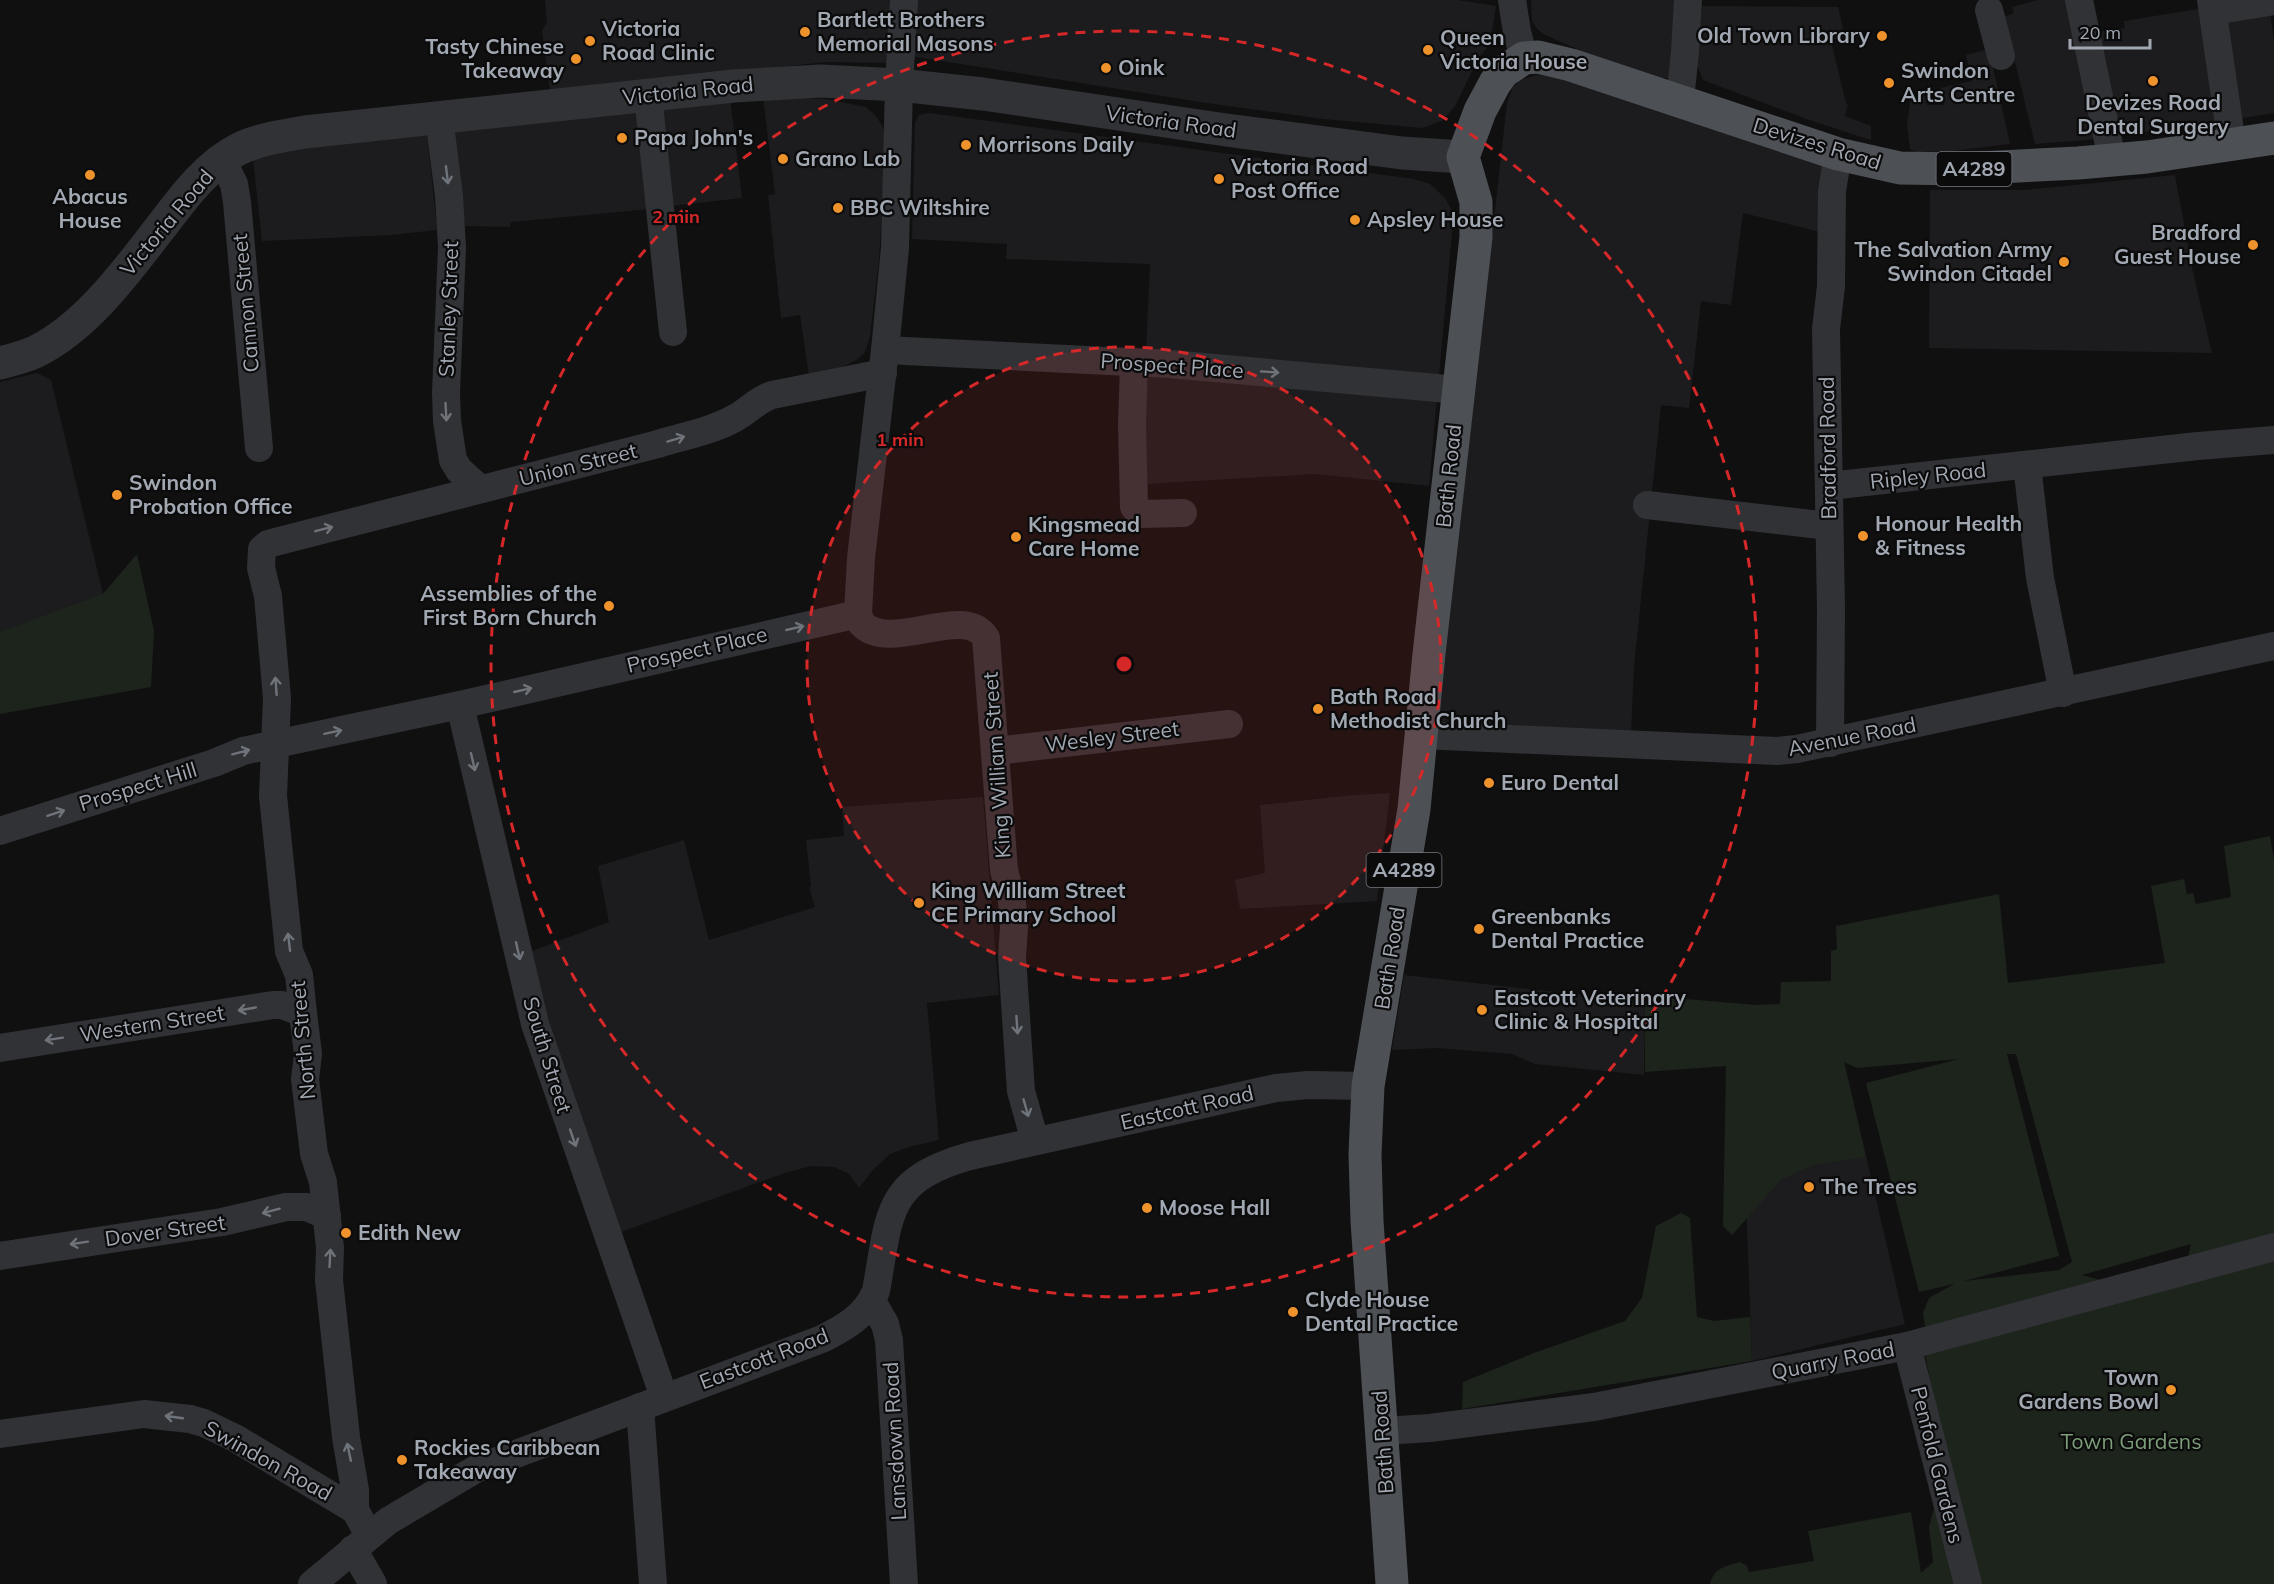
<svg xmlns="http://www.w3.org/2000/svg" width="2274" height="1584" font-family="Mulish,sans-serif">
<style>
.built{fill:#1c1c1e}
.green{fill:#1c241c;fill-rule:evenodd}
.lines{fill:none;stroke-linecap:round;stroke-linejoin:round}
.minor{stroke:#313236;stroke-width:28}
.tertiary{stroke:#313236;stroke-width:33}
.primary{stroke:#4d5055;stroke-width:33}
.oneway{stroke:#6f737a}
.ring{fill:none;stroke:#d62828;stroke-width:3;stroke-dasharray:10 8}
.poi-dot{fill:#ee922b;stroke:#0b0b0c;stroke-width:2}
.labels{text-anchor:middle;stroke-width:4.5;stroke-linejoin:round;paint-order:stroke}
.shield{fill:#0b0b0c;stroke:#747980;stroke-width:1.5}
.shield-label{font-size:20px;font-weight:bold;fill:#a1a8b2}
.poi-label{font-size:21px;font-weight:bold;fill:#a1a8b2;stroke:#0b0b0c;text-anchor:start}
.street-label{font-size:21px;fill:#a1a8b2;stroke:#0b0b0c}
.park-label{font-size:21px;fill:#7b9d78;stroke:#0b0b0c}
.centre{fill:#d62828;stroke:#0b0b0c;stroke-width:3}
.ring-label{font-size:18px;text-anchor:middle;font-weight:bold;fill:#d62828;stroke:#0b0b0c;stroke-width:4.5;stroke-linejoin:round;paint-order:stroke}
</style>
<rect width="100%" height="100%" fill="#101011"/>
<!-- built -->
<g class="built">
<path d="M545 0H895L891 63 826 62 550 91 542 31 547 22Z"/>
<path d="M913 0H1458L1496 6 1490 44 1478 59 1455 106 1442 121 1422 128 1324 119 1207 103 910 56Z"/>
<path d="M1531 0H1678L1669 78H1661L1586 53 1545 35 1538 30 1532 21Z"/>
<path d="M2038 0H2072L2098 139 2035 144 2004 17 2014 13 2012 7Z"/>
<path d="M1702 6 1838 7 1845 37 1831 41 1846 103 1848 104 1845 116 1871 126V140L1815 122 1703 80 1697 65Z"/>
<path d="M2204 8 2222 122 2116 136 2096 32 2125 28 2124 21Z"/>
<path d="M2270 12 2274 41V113L2237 119 2222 20Z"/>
<path d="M1989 49 2010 144 1951 151 1918 152 1910 149 1907 125 1911 97 1916 95V92L1922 90 1927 105H1945L1940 88 1972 81 1966 55Z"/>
<path d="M1547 72 1822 164 1821 232 1743 213 1731 305 1701 301 1689 408 1661 405 1634 667 1631 735 1438 721 1507 103 1513 87 1520 80Z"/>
<path d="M763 97 826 99 866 107 875 115 883 127 886 141 879 260 870 336 865 352 858 359 842 367 809 375 800 315 781 318 768 195 775 194Z"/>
<path d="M730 98 742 198 671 206 660 106Z"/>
<path d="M639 109 650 209 511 222 510 227 465 226 454 132Z"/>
<path d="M930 113 1414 179 1430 184 1445 198 1451 209 1453 222 1429 486 1315 474 1146 484 1145 371 1150 264 1006 259 1007 244 912 239 915 123 919 115Z"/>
<path d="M427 132 437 230 391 235 262 241 253 159 284 150Z"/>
<path d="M2175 175 2192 268 2212 353 1929 348 1930 190H2025Z"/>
<path d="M37 373 51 380 103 594 0 674V382Z"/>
<path d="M1390 793 1377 901 1240 909 1235 880 1265 873 1260 805 1353 795Z"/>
<path d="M983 797 999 995 927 1003 939 1140 909 1147 890 1154 872 1171 859 1188 849 1174 834 1167 811 1166 788 1172 618 1233 524 954 609 922 598 866 684 840 709 940 815 907 809 888 811 886 806 840 844 836 842 807Z"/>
<path d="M1404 975 1645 1002 1644 1075 1535 1064 1512 1054 1437 1048 1392 1050Z"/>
<path d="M1844 1061 1905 1324 1752 1361 1741 1066Z"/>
</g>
<!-- green -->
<g class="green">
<path d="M137 554 154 631 151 687 0 714V632L103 594Z"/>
<path d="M2270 836 2274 860V1584H1710C1714 1568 1725 1566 1740 1562L1747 1566 1749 1572 1814 1561 1808 1531 1911 1512 1921 1573 1933 1562 1929 1527 1935 1504 1940 1426 1924 1350 1926 1334 1923 1313 1929 1298 1954 1284 1919 1292 1866 1083 1959 1059 1857 1068 1844 1062 1866 1157 1813 1165 1781 1180 1732 1235 1723 1226 1726 1066 1645 1072V1002L1674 998 1757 1005 1780 1004 1781 982 1831 981V951L1837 949 1836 926 1999 894 2008 983 2165 963 2151 886 2184 879 2187 894 2193 893 2196 904 2231 897 2224 846ZM2007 1054H2016L2072 1262 2059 1270 1964 1281 2059 1256ZM2191 1244 2188 1258 2100 1280 2082 1275Z"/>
<path d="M1681 1213 1690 1218 1697 1317 1714 1321 1750 1317 1752 1361 1462 1409 1463 1382 1534 1353 1625 1321 1642 1298 1656 1226Z"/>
</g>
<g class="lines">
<!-- minor -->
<g class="minor">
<path d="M904 0 899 85 895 248 885 350 861 558 858 614 861 623C890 655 964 602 986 638L1004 870 1012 901 1014 927 1012 958 1021 1091 1035 1141"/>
<path d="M1512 0 1517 32 1524 58"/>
<path d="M2079 0 2112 160"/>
<path d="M2211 0 2232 145"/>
<path d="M1989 10 2001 56"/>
<path d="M2213 11 2274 1"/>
<path d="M648 95 673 332"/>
<path d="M1680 100 1685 52 1688 0"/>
<path d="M439 117 449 196 452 247 446 393 447 421 453 460 459 470 480 489"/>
<path d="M222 160 234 184 237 202 259 448"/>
<path d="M885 350 1170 364 1459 390"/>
<path d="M1134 363 1132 425 1134 507 1140 514 1183 513"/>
<path d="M2027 465 2040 578 2063 693"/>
<path d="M1829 486 2198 446 2274 440"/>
<path d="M1647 505 1829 526"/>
<path d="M460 705 535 1024 664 1397"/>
<path d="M1422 735 1777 751 1797 749 2274 646"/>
<path d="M1830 743 1831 609 1826 329 1831 286 1832 191 1838 154"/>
<path d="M995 751 1229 724"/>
<path d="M0 831 214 763 243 751 460 705 858 614"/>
<path d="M0 1048 273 1005H282L303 1013"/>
<path d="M0 1256 222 1222 286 1207H307L327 1216"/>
<path d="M872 1301 885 1324 889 1340 904 1584"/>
<path d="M1907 1346 1968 1584"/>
<path d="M640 1407 653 1584"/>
<path d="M1383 1431 1430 1428 1594 1407 1907 1346 2274 1247"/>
<path d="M0 1434 144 1414 190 1419 204 1423 235 1438 355 1510"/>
<path d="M369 1535 355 1510V1490L346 1437 329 1280 330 1248 323 1182 314 1154 305 1079 308 1054 303 1013 299 975 289 951 273 796 277 698 268 596 261 568 262 549 268 544 279 541 658 444C684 436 712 431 735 418 748 411 757 400 772 395L883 373"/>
<path d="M353 1549 373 1584"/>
<path d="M312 1584 388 1521 476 1469 822 1339C844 1328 866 1316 876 1291 890 1215 884 1180 970 1156L1276 1088 1308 1085 1368 1086"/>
</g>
<!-- tertiary -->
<path class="tertiary" d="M0 363C12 360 24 357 35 352 89 326 131 265 167 219 186 194 210 163 239 149 259 139 283 136 305 132L734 86 821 81 899 85 983 94 1226 130 1402 153 1463 157"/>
<!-- primary -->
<path class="primary" d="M1392 1584 1367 1221 1365 1154 1368 1086 1414 809 1429 654 1476 237V202L1463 157 1480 111 1495 83 1503 72 1524 58 1538 57 1571 65 1838 154 1900 168 1960 169 2078 163 2147 157 2274 138"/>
</g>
<!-- one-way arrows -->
<defs><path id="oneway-shaft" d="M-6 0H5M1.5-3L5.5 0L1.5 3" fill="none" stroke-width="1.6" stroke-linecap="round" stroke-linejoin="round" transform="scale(1.5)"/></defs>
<g class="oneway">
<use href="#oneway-shaft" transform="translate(447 175) rotate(83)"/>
<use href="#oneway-shaft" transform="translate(1270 372) rotate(4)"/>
<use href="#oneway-shaft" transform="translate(446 412) rotate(87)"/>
<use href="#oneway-shaft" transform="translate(676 439) rotate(-17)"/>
<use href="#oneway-shaft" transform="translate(324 529) rotate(-14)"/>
<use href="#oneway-shaft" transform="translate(795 628) rotate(-13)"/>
<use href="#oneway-shaft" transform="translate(276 686) rotate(-94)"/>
<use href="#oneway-shaft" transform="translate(523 690) rotate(-13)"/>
<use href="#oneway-shaft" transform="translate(333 732) rotate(-12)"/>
<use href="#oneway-shaft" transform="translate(241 752) rotate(-15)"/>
<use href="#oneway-shaft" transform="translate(473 762) rotate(77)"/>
<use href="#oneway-shaft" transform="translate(56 813) rotate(-18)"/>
<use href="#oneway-shaft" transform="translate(289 942) rotate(-97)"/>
<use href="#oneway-shaft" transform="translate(518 951) rotate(77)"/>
<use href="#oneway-shaft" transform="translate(247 1009) rotate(170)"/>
<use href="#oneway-shaft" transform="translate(1017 1025) rotate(86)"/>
<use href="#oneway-shaft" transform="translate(54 1039) rotate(171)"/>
<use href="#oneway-shaft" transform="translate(1026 1108) rotate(74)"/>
<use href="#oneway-shaft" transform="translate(573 1138) rotate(71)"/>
<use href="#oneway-shaft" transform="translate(271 1211) rotate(165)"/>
<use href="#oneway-shaft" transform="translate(79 1243) rotate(171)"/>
<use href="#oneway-shaft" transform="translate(330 1258) rotate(-87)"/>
<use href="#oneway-shaft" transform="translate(174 1417) rotate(-172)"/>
<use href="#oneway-shaft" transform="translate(349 1452) rotate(-102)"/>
</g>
<!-- distance rings -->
<circle cx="1124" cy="664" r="317" fill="#d62828" fill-opacity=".12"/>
<g class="ring">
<circle cx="1124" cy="664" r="317"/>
<circle cx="1124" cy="664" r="633"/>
</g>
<!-- markers -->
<g class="poi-dot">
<circle cx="805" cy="32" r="6"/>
<circle cx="1882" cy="36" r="6"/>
<circle cx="590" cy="41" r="6"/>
<circle cx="1428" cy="50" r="6"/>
<circle cx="576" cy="59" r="6"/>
<circle cx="1106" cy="68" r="6"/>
<circle cx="2153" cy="81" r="6"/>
<circle cx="1889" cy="83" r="6"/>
<circle cx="622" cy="138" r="6"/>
<circle cx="966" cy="145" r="6"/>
<circle cx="783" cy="159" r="6"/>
<circle cx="90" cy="175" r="6"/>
<circle cx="1219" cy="179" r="6"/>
<circle cx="838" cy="208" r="6"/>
<circle cx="1355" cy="220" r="6"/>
<circle cx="2253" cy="245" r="6"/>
<circle cx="2064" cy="262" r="6"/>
<circle cx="117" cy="495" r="6"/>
<circle cx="1863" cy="536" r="6"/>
<circle cx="1016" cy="537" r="6"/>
<circle cx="609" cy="606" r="6"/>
<circle cx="1318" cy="709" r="6"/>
<circle cx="1489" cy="783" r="6"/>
<circle cx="919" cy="903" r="6"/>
<circle cx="1479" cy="929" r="6"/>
<circle cx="1482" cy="1010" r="6"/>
<circle cx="1809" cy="1187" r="6"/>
<circle cx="1147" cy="1208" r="6"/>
<circle cx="346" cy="1233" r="6"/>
<circle cx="1293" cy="1312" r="6"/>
<circle cx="2171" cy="1390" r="6"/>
<circle cx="402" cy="1460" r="6"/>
</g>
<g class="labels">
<!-- shield labels -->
<g class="shield">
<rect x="1936.5" y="152" width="75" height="34" rx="4.5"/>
<rect x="1366.5" y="853" width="75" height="34" rx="4.5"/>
</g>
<g class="shield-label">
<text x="1974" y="176">A4289</text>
<text x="1404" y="877">A4289</text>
</g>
<!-- poi labels -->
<g class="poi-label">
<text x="817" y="27">Bartlett Brothers<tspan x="817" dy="24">Memorial Masons</tspan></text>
<text x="602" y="36">Victoria<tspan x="602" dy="24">Road Clinic</tspan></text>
<text x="1870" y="43" text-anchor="end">Old Town Library</text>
<text x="1440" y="45">Queen<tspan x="1440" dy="24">Victoria House</tspan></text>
<text x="564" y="54" text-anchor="end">Tasty Chinese<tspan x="564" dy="24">Takeaway</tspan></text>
<text x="1118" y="75">Oink</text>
<text x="1901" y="78">Swindon<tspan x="1901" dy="24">Arts Centre</tspan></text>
<text x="2153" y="110" text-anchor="middle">Devizes Road<tspan x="2153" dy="24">Dental Surgery</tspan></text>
<text x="634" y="145">Papa John's</text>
<text x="978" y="152">Morrisons Daily</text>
<text x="795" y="166">Grano Lab</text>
<text x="1231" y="174">Victoria Road<tspan x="1231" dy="24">Post Office</tspan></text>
<text x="90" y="204" text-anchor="middle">Abacus<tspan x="90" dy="24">House</tspan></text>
<text x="850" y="215">BBC Wiltshire</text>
<text x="1367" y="227">Apsley House</text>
<text x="2241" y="240" text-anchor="end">Bradford<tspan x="2241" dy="24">Guest House</tspan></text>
<text x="2052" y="257" text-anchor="end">The Salvation Army<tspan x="2052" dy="24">Swindon Citadel</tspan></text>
<text x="129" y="490">Swindon<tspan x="129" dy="24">Probation Office</tspan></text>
<text x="1875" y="531">Honour Health<tspan x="1875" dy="24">&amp; Fitness</tspan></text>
<text x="1028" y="532">Kingsmead<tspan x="1028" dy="24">Care Home</tspan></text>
<text x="597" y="601" text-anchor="end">Assemblies of the<tspan x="597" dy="24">First Born Church</tspan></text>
<text x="1330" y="704">Bath Road<tspan x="1330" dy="24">Methodist Church</tspan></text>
<text x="1501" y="790">Euro Dental</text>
<text x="931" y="898">King William Street<tspan x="931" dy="24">CE Primary School</tspan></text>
<text x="1491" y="924">Greenbanks<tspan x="1491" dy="24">Dental Practice</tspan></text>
<text x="1494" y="1005">Eastcott Veterinary<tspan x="1494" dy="24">Clinic &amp; Hospital</tspan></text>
<text x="1821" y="1194">The Trees</text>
<text x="1159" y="1215">Moose Hall</text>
<text x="358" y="1240">Edith New</text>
<text x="1305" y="1307">Clyde House<tspan x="1305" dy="24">Dental Practice</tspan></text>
<text x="2159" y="1385" text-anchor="end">Town<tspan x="2159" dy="24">Gardens Bowl</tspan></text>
<text x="414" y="1455">Rockies Caribbean<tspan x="414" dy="24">Takeaway</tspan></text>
</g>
<!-- street labels -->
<g class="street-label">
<text transform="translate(688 91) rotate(-6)" y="7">Victoria Road</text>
<text transform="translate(1171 122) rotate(8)" y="7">Victoria Road</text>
<text transform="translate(1817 144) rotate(17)" y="7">Devizes Road</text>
<text transform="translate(167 223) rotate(-50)" y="7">Victoria Road</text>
<text transform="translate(246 303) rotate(-95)" y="7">Cannon Street</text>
<text transform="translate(449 309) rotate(-88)" y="7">Stanley Street</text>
<text transform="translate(1172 366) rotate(4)" y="7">Prospect Place</text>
<text transform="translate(1828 448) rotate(-91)" y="7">Bradford Road</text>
<text transform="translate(578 465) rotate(-14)" y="7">Union Street</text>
<text transform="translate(1449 476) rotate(-84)" y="7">Bath Road</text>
<text transform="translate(1928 476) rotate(-6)" y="7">Ripley Road</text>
<text transform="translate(697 650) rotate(-13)" y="7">Prospect Place</text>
<text transform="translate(1112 737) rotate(-7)" y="7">Wesley Street</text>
<text transform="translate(1852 737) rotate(-11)" y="7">Avenue Road</text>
<text transform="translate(997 765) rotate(-94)" y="7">King William Street</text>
<text transform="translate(138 787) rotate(-17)" y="7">Prospect Hill</text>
<text transform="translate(1390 958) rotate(-81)" y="7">Bath Road</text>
<text transform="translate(152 1024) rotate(-9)" y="7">Western Street</text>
<text transform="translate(303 1040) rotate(-95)" y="7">North Street</text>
<text transform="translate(547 1055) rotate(73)" y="7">South Street</text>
<text transform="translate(1187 1108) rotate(-13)" y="7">Eastcott Road</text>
<text transform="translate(165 1231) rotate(-8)" y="7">Dover Street</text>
<text transform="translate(764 1359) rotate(-21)" y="7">Eastcott Road</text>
<text transform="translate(1833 1361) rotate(-11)" y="7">Quarry Road</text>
<text transform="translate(895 1441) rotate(-93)" y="7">Lansdown Road</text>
<text transform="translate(1383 1442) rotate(-94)" y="7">Bath Road</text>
<text transform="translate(268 1461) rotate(29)" y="7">Swindon Road</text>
<text transform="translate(1937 1465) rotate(76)" y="7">Penfold Gardens</text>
</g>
<!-- park labels -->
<g class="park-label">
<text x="2131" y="1449">Town Gardens</text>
</g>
</g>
<circle cx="1124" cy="664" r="9" class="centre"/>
<g class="ring-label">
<text x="676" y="223">2 min</text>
<text x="900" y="446">1 min</text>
</g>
<!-- scale -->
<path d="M2070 39v9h80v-9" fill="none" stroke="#a1a8b2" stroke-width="3"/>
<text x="2079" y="39" font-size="18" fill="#a1a8b2" stroke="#0b0b0c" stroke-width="4.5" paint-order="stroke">20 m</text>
</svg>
